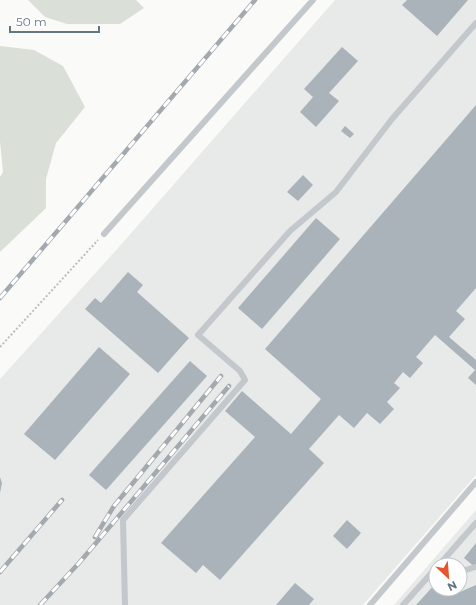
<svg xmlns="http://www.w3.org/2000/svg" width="476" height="605" font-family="Montserrat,sans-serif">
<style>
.built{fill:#e8e9e9;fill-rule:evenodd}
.green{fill:#dadfd7}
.building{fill:#aab3b9}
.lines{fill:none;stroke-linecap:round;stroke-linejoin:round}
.path{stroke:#bbbfc2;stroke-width:2;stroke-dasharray:2 2;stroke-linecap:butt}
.service{stroke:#c3c8cc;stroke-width:6}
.rail-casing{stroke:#a2aab0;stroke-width:4.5}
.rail{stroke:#fff;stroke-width:3;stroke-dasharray:9;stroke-linecap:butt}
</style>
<rect width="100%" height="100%" fill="#fafaf8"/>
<!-- built -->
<g class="built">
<path d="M335 0H476V475L363 605H0V379L126 239Z"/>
<path d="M476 510V605H394ZM436 565H460V589H436Z"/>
</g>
<!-- green -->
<g class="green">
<path d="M28 0H136L144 8 120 24H67L45 17Z"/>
<path d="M0 46 34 50 63 66 85 107 56 143 46 179V208L0 252V177L3 172 0 141Z"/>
</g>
<!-- building -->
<g class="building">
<path d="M407 0H468L437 36 402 5Z"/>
<path d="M342 47 358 61 329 93 339 101 316 127 300 112 313 97 304 89Z"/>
<path d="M476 105V288L456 311 465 319 449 337 476 360V385L468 378 475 370 435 335 416 357 423 363 410 378 403 372 394 383 400 388 387 402 394 409 380 424 367 413 354 428 339 415 309 449 324 463 220 580 203 565 196 573 161 543 255 437 225 411 242 391 291 434 321 399 265 349Z"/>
<path d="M345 126 354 134 350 138 341 131Z"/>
<path d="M303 175 313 185 298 201 287 192Z"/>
<path d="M316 218 340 239 262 329 238 308Z"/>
<path d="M128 272 143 285 137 292 189 338 158 373 85 309 95 298 101 303Z"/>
<path d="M99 347 130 374 55 460 24 434Z"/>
<path d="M190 361 207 376 106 490 89 475Z"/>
<path d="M0 477 2 483 0 493Z"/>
<path d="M347 520 361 533 347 549 333 536Z"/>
<path d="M476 543V568L464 558Z"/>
<path d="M295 583 314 599 309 605H276Z"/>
<path d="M436 583V589H457L460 592 476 585V605H416Z"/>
</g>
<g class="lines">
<!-- path -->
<path class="path" d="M0 347 98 240"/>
<!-- service -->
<g class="service">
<path d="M104 234 313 0"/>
<path d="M439 565 476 523"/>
<path d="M460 569 466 570 475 567"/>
<path d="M125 605 123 520 245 380 240 371 198 335 290 231 336 192 392 119 476 23"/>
<path d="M370 605 476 482"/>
<path d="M403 605 436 568"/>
</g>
<!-- rail casing -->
<g class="rail-casing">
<g id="rail">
<path d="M0 298 255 0"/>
<path d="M95 537 114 506 221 376"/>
<path d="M0 572 62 500"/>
<path d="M40 605 79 563 229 386"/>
</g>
</g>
<!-- rail -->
<use href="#rail" class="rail"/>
</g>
<!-- north arrow -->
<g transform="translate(448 577) rotate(154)"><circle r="19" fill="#ffffff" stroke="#c1c8cd"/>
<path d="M0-3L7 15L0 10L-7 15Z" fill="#e4572e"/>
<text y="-6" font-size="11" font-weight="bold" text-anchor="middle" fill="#657683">N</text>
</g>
<!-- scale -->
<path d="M10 26v6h89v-6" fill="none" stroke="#657683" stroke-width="2"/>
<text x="16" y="26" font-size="12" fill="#657683" stroke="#ffffff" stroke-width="3" paint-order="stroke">50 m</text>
</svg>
